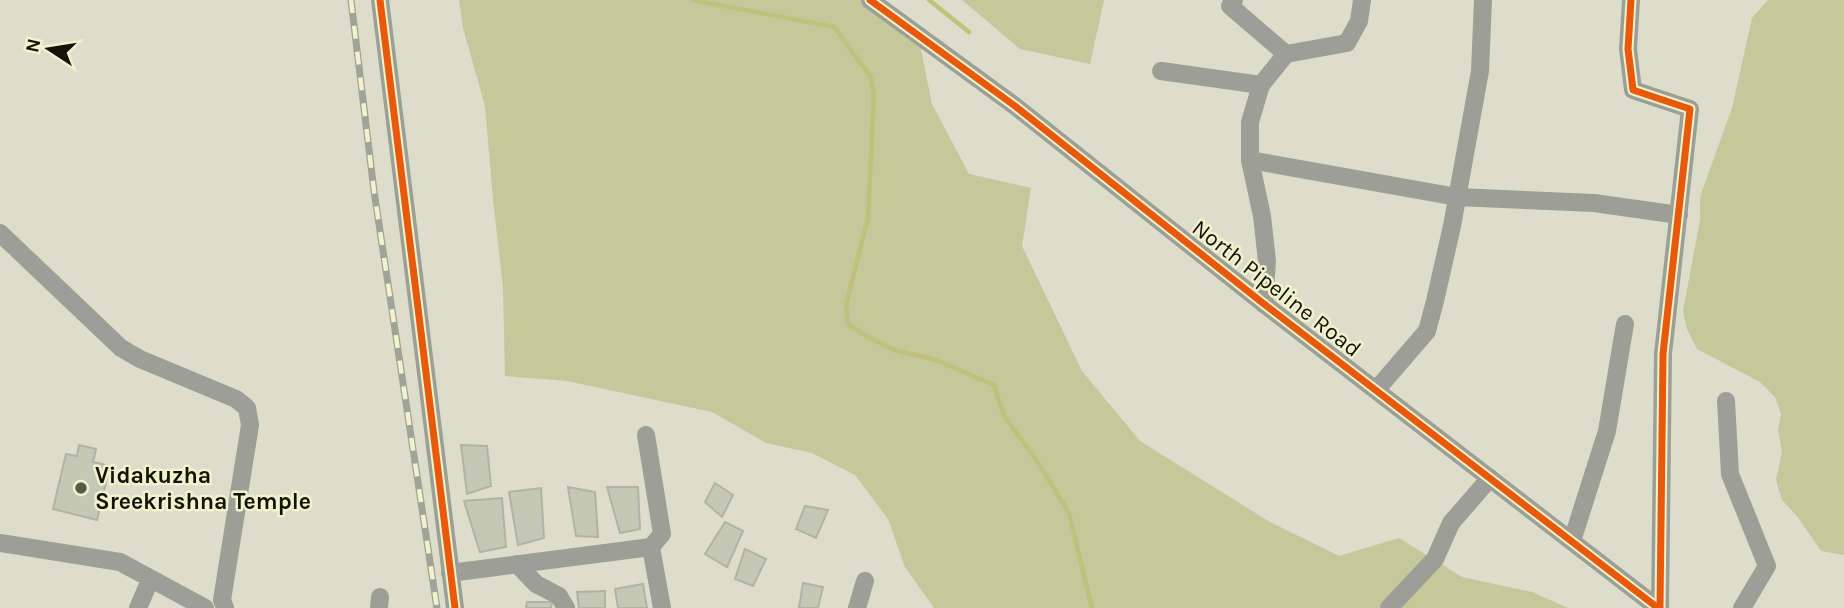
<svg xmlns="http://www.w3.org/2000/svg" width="1844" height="608" font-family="Karla,sans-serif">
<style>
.grass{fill:#c5c89b}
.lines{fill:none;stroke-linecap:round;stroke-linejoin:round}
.stream{stroke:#bdc27c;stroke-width:4.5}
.building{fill:#c5c7b7;stroke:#b2b3a4;stroke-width:2}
.minor{stroke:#9d9e95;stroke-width:18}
.rail-casing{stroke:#a2a397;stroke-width:7}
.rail{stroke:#eff3ce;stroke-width:4.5;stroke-dasharray:13;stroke-linecap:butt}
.cycleway-casing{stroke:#eff3ce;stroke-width:11}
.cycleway{stroke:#e8590c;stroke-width:7}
.poi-dot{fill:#595a4b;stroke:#eff3ce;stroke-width:2.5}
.labels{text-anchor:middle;stroke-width:5;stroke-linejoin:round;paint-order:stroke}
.street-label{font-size:23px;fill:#131407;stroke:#eff3ce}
.poi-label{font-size:23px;font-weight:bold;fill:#131407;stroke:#eff3ce;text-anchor:start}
</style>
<rect width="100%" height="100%" fill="#dcddca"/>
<!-- grass -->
<g class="grass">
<path d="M459 0H870L918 35 932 104 969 174 1031 188 1022 246 1082 371 1140 441 1270 522 1339 556 1399 538 1462 577 1532 592 1568 608H934L905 567 888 519 855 475 812 453 766 443 712 412 567 381 505 376 503 288 493 199 485 106 463 28Z"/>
<path d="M962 0H1104L1090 64 1020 49Z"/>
<path d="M1768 0H1844V555L1821 551 1797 516 1782 500 1776 480 1782 452 1778 430 1781 414 1775 397 1760 382 1697 349 1687 329 1683 311 1700 220V197L1732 108 1752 18Z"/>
</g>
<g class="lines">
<!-- stream -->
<g class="stream">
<path d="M693 0 834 27 870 76 874 93 868 218 846 305 848 324 868 337 894 350 936 360 994 385 1004 416 1039 464 1069 513 1092 608"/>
<path d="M929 0 969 32"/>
</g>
</g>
<!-- building -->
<g class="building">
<path d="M79 445 96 449 93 462 110 466 97 520 53 509 66 454 77 456Z"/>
<path d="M461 445 487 446 491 486 467 494Z"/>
<path d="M715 483 733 495 722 517 705 502Z"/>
<path d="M568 487 595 492 598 537 576 536Z"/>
<path d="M607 487H638L640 529 620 533Z"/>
<path d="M541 488 544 538 518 545 509 492Z"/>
<path d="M502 498 506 547 480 552 464 501Z"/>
<path d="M805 506 828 510 816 538 796 529Z"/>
<path d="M725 522 743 531 727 567 705 554Z"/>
<path d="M745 549 766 559 753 586 735 579Z"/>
<path d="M803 583 823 587 818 608H799Z"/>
<path d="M643 584 647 608H618L615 589Z"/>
<path d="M605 591V608H579L577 592Z"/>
<path d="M527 602H552L551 608H526Z"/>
</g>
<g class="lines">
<!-- minor -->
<g class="minor">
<path d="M380 0 455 608"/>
<path d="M870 0 1015 106 1264 304 1658 608"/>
<path d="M1234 0 1230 6 1286 54"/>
<path d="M1631 0 1628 49 1633 90 1690 109 1663 354 1660 608"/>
<path d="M1161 71 1261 85"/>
<path d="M1250 160 1457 197 1594 203 1679 215"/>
<path d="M0 233 121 348 140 359 236 399 247 408 250 425 222 600 225 608"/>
<path d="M1264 304 1267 261 1262 216 1250 160V122L1261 85 1286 54 1347 43 1359 21 1362 0"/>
<path d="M1377 389 1427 331 1435 301 1452 226 1480 71 1483 0"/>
<path d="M1726 401 1730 474 1767 566 1742 608"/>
<path d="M1572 541 1607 431 1625 324"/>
<path d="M0 543 120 562 205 608"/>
<path d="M651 547 662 608"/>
<path d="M517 564 536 584 559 596 566 608"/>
<path d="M450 573 651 547 662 534 646 435"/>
<path d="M138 608 150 580"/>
<path d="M379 608 380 597"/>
<path d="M857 608 865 581"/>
<path d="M1389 608 1435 559 1451 523 1490 478"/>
</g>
<!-- rail casing -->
<g class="rail-casing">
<path id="rail" d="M351 0 374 191 437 608"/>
</g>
<!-- rail -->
<use href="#rail" class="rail"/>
<!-- cycleway casing -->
<g class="cycleway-casing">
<g id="cycleway">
<path d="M380 0 455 608"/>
<path d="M870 0 1015 106 1264 304 1658 608"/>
<path d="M1631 0 1628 49 1633 90 1690 109 1663 354 1660 608"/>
</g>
</g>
<!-- cycleway -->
<use href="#cycleway" class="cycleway"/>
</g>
<!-- markers -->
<circle class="poi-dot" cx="81" cy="488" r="7"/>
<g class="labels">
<!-- street labels -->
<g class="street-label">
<text transform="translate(1277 288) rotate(38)" y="8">North Pipeline Road</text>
</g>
<!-- poi labels -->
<g class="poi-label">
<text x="95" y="483">Vidakuzha<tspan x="95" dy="26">Sreekrishna Temple</tspan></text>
</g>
</g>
<!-- north arrow -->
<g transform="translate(49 49) rotate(282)" stroke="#eff3ce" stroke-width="5" paint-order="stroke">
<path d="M0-5L12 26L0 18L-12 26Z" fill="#131407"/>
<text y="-10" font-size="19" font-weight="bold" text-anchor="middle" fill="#131407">N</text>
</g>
</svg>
